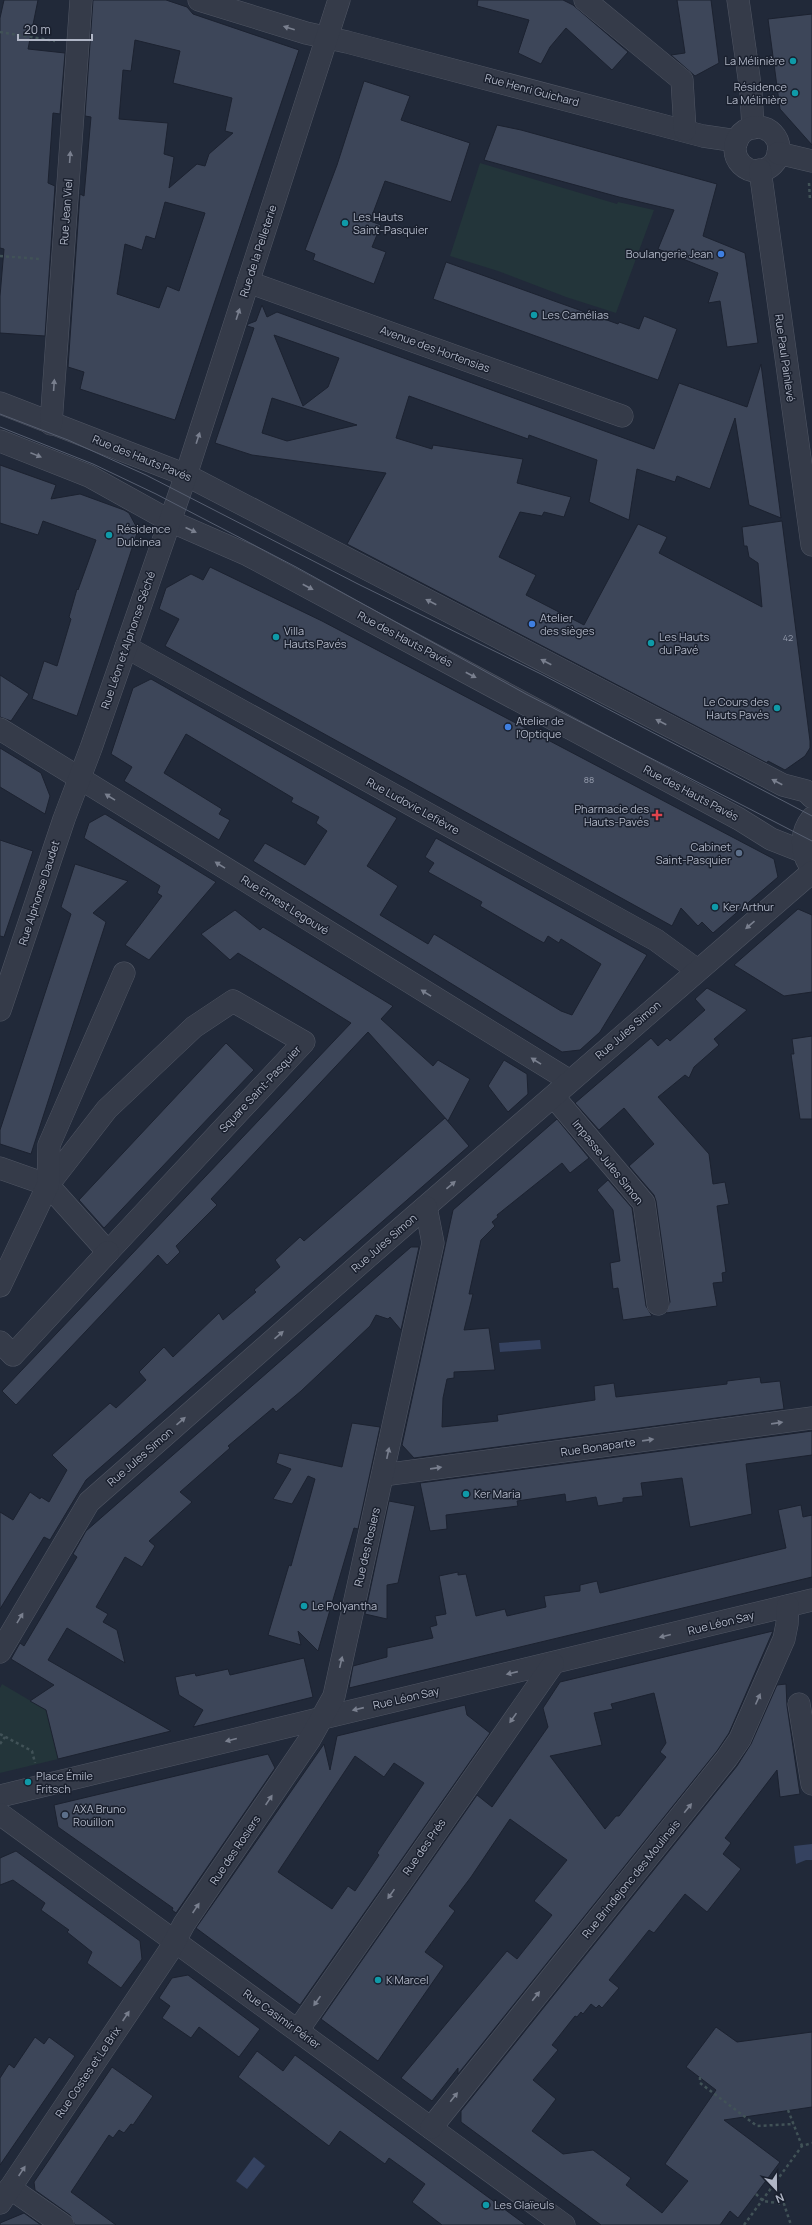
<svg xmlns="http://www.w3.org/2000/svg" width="812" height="2225" font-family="Manrope,sans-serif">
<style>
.green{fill:#23353a}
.water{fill:#354260}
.building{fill:#3d4659;stroke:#1c2230;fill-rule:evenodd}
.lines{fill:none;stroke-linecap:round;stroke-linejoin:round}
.minor-casing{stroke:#505664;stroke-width:23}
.path{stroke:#415257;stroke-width:2.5;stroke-dasharray:3 3;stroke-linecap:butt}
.minor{stroke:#353b49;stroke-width:22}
.tram{stroke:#575f71;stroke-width:1}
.oneway{fill:#797f8e}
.culture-dot{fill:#0f9aa8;stroke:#1a202e;stroke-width:1.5}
.shop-dot{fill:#3f7fe0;stroke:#1a202e;stroke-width:1.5}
.health-dot{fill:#e0444e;stroke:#1a202e;stroke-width:1.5}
.service-dot{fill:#5c6f8a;stroke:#1a202e;stroke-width:1.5}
.labels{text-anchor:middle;stroke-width:3;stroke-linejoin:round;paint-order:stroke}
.number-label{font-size:9px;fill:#939aab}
.poi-label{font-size:11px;fill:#b0b6c6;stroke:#1a202e;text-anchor:start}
.street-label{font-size:11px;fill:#b0b6c6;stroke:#1a202e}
</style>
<rect width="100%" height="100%" fill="#212939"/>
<!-- green -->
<g class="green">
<path d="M480 163 617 204 618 202 654 210 616 313 566 297 498 271 450 256Z"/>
<path d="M2 1684 46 1710 58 1759 0 1773V1688Z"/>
</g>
<!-- water -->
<g class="water">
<path d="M540 1340 541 1349 500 1352 499 1343Z"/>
<path d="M812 1844V1860H806L796 1864 794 1846Z"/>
<path d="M254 2157 265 2166 247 2189 236 2181Z"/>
</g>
<!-- building -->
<g class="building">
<path d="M4 0H38L28 49 65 53 60 114 53 113 48 183 55 186 45 336 0 333V296L4 249 0 248V18Z"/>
<path d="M93 0H166L187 7 193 14 299 50 175 420 80 389 84 372 68 367 80 194 84 196 91 117 85 116ZM135 40 180 51 173 83 232 98 225 131 233 133 209 154 205 166 197 164 169 188 174 157 164 154 168 123 119 119 123 70 131 71ZM165 202 205 213 179 291 167 286 159 308 117 294 125 244 142 250 146 236 155 239Z"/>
<path d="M478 0H563L573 5 628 52 612 70 566 28 550 47 541 64 518 53 529 20 477 6Z"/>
<path d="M677 0H711L719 63 695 76 671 55 685 53Z"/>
<path d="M812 14V145L780 109 768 19Z"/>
<path d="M364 81 410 96 401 120 470 143 451 202 385 181 370 221 381 225 372 247 386 252 374 284 313 260 315 254 305 250 337 165Z"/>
<path d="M497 125 521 130 717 184 703 236 745 253 758 343 727 347 720 301 708 303 718 273 658 249 674 210 619 197 484 160Z"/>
<path d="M446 262 618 324 619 322 639 329 644 316 677 329 658 380 433 299Z"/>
<path d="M262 305 267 317 277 312 654 449 679 383 747 407 761 364 781 518 749 505 735 418 710 489 677 476 675 482 637 469 629 520 589 502 597 460 529 435 528 439 409 396 396 438 432 449 433 445 523 459 517 483 571 497 564 517 544 512 542 516 520 512 499 557 536 575 526 595 584 625 638 524 667 537 659 553 762 607 758 563 749 557 747 546H744L742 527 782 521 810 741V748L805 756 785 770 768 761 767 763 347 544 386 473 252 455 215 443 254 328 247 326 248 324 256 321ZM274 335 339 358 328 387 303 406ZM272 398 303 408 357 425 287 441 262 433Z"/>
<path d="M0 465 56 485 51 499 80 494 124 510 129 513 138 530 77 716 32 699 44 661 57 666 71 619 69 617 77 589 78 590 96 540 43 521 38 535 0 523Z"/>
<path d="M210 567 322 621 774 859 778 877 713 933 702 922 698 926 681 908 672 926 165 646 179 619 159 609 166 588 191 574 203 580Z"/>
<path d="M0 675 29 694 11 721 0 717Z"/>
<path d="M151 679 397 818 367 866 398 886 380 915 428 944 434 934 561 1011 572 1015 601 964 561 939 559 943 548 936 544 943 535 938 480 906 482 902 428 872 434 863 425 857 436 838 647 955 600 1032 580 1050 562 1052 253 861 265 843 305 865 327 831 316 823 319 817 291 802 293 798 186 734 164 773 222 809 219 814 230 820 219 840 124 781 132 767 111 754 133 688Z"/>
<path d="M0 748 41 773 50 796 45 814 0 787Z"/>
<path d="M105 814 216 882 149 960 125 945 162 896 157 893 160 886 84 838 89 823Z"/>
<path d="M0 840 33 851 4 937 0 936Z"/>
<path d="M75 864 128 881 93 913 106 922 31 1154 0 1144V1130L71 914 61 907Z"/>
<path d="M798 909 812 915V992L784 996 734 965Z"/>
<path d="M235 910 260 930 263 927 393 1006 381 1019 433 1066 438 1060 470 1079 448 1121 368 1032 211 1199 217 1205 176 1246 180 1252 167 1265 158 1255 16 1405 2 1391 351 1023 238 953 230 960 201 934Z"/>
<path d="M707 988 747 1010 714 1039 719 1045 694 1067 689 1078 685 1075 658 1097 709 1154 713 1184 725 1182 729 1204 717 1206 726 1272 722 1273 723 1282 713 1283 717 1306 666 1313 670 1302 656 1201 654 1195 629 1166 654 1144 624 1108 599 1130 575 1103 651 1038 658 1046 667 1038 670 1041 705 1010 695 999Z"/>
<path d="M812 1036V1119H800L791 1054H794L792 1039Z"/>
<path d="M226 1043 254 1070 104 1228 79 1200Z"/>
<path d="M504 1060 527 1074 528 1094 508 1112 488 1086Z"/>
<path d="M445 1118 469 1146 86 1480 50 1540 44 1537 0 1609V1512L13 1520 30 1492 40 1499 41 1497 49 1502 67 1470 52 1455 110 1403 116 1408 146 1380 139 1372 164 1347 173 1357 219 1313 223 1320 256 1292 254 1290 280 1267 275 1260 300 1237 304 1241Z"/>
<path d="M557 1119 589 1158 570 1173 562 1163 497 1215 498 1217 492 1222 495 1226 481 1240 469 1294H473L464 1330 489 1328 495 1370 454 1372V1378L447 1379 443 1398 442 1427 498 1421 497 1415 595 1400 594 1386 614 1383 616 1397 727 1384V1381L760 1377 761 1383 780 1381 784 1409 414 1458 402 1445 453 1210Z"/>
<path d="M608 1180 632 1208 646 1306 652 1316 623 1320 618 1288 613 1289 610 1263 620 1261 613 1210 597 1190Z"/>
<path d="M411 1247H419L401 1330 390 1317 388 1319 376 1315 370 1326 301 1391 276 1412 273 1408 228 1446 230 1448 180 1492 192 1502 149 1541 155 1546 142 1567 125 1557 96 1607 108 1614 103 1622 117 1630 125 1663 67 1628 48 1660 171 1731 58 1759 46 1710 30 1701 54 1685 11 1659 20 1643 24 1646 55 1594 77 1557 73 1554 86 1531Z"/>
<path d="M352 1423 380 1427 358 1529 354 1528 318 1651 298 1631 301 1645 268 1635 289 1565 291 1566 315 1479 308 1476 292 1504 273 1499 291 1469 276 1463 279 1453 342 1467Z"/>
<path d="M812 1431V1455L746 1464 752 1514 690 1527 682 1478 641 1483 643 1496 623 1498V1502L598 1506 596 1497 566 1502 565 1494 517 1501 518 1506 446 1515 447 1529 430 1531 420 1483Z"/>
<path d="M389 1501 415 1506 398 1583 387 1585V1619L365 1614Z"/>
<path d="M801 1505 803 1517 812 1515V1577L349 1688 353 1666 387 1657V1648L433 1638 430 1627 437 1625 435 1616 446 1614 439 1576 458 1572V1575L466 1574 476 1616 505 1609 507 1616 546 1607 544 1596 580 1591V1585L597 1581 600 1593 786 1548 778 1510Z"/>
<path d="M773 1631 729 1733 717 1751 458 2074V2068L432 2101 401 2078 507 1951 517 1959 552 1915 534 1901 567 1860 510 1819 471 1877 449 1906 455 1911 425 1952 444 1966 378 2061 321 2019 477 1795 492 1807 548 1727 543 1708 560 1682ZM654 1693 666 1743 660 1752 666 1757 619 1816H616L605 1829 550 1756 602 1745 594 1713 613 1709 611 1704Z"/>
<path d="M304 1658 313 1697 193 1727 203 1710 179 1695 175 1677 195 1673 196 1676 228 1669 230 1675Z"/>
<path d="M786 1684 787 1706 800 1794 780 1797 777 1770 725 1838 731 1843 723 1854 741 1869 707 1912 685 1894 654 1933 649 1930 609 1980 619 1988 602 2008 599 2005 596 2008 591 2004 583 2014 581 2012 577 2017 575 2016 552 2045 558 2050 533 2080 556 2099 532 2131 563 2154 593 2150 631 2178 626 2185 662 2213 688 2181 665 2164 716 2090 686 2067 716 2027 737 2042 812 2032V2107L724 2120 780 2162 738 2218 730 2211 720 2225H601L461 2122V2111L737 1766 751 1744 777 1685Z"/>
<path d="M465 1705 467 1715 490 1733 300 2005 196 1928 324 1744 330 1770 337 1736ZM355 1756 384 1777 394 1763 424 1783 377 1853 379 1855 355 1891 348 1886 332 1909 278 1872Z"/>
<path d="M268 1754 275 1768 176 1913 172 1910 173 1908 58 1827 54 1805Z"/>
<path d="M16 1851 140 1941 142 1959 121 1988 87 1963 92 1952 67 1932 69 1930 41 1910 45 1903 13 1880 0 1885V1858Z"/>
<path d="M188 1975 260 2029 239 2057 199 2027 191 2038 162 2018 170 2006 159 1998 172 1978Z"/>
<path d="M35 2037 44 2044 49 2037 75 2056 0 2165V2078L9 2064 14 2068Z"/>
<path d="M257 2051 283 2071 295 2055 526 2225H442L412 2202 425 2184 389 2158 385 2164 340 2131 329 2146 238 2077Z"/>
<path d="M112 2067 153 2096 133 2125 131 2124 124 2133 119 2130 113 2138 109 2135 71 2192 116 2225H75L70 2215 35 2190 34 2182Z"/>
<path d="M24 2213 41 2225H0V2223Z"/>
</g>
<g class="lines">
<!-- minor casing -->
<g class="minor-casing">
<g id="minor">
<path d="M199 0 306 33 347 42 703 136 737 141"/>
<path d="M585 0 682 80 685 130"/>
<path d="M738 0 751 92 753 128"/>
<circle cx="757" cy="149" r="22"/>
<path d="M778 153 812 161"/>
<path d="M760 170 812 545"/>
<path d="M248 282 622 416"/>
<path d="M0 403 186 475 783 785 806 791 812 797"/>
<path d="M51 424 81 0"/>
<path d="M0 441 89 476 170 521 248 555 739 819 771 839 804 852"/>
<path d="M126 647 656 940 697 970"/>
<path d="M0 729 570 1081"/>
<path d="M809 864C800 849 801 832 812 818"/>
<path d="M0 1010 64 819 91 748 186 475 339 0"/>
<path d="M554 1097 644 1203 658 1304"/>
<path d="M0 1168 48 1185 108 1252 304 1042 233 1001 194 1027 107 1109 48 1185"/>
<path d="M0 1286 48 1185 49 1145 124 973"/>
<path d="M0 1342 13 1355 108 1252"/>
<path d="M383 1475 812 1418"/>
<path d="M0 1652 89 1502 379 1247 812 872"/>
<path d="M799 1704 812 1784"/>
<path d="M0 1796 812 1600"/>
<path d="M0 1814 564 2225"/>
<path d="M298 2030 553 1664"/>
<path d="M431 2128 727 1758 740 1739 784 1639 787 1624 788 1606"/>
<path d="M10 2188 63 2225"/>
<path d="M0 2203 170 1950 184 1924 310 1739 334 1696 433 1243 426 1207"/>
</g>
</g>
<!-- path -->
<g class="path">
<path d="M0 32 55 41"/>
<path d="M809 183 810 200"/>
<path d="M0 256 40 259"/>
<path d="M0 1734 32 1751 35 1763"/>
<path d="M0 1744 5 1737"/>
<path d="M700 2077V2083L757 2126 794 2124"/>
<path d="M788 2110 802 2146"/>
<path d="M756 2194 763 2201 784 2204 791 2225"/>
<path d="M744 2225 802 2146 812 2143"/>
</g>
<!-- minor -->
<use href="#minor" class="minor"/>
<!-- tram -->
<g class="tram">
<path d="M0 414 68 440 146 475 358 584 541 674 812 816"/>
<path d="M0 427 93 464 156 494 296 567 526 694 812 841"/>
</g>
</g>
<!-- one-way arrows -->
<defs><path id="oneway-solid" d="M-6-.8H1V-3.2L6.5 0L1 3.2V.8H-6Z"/></defs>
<g class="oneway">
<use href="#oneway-solid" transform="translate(289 28) rotate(-163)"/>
<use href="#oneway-solid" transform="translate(70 157) rotate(-86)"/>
<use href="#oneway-solid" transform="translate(238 314) rotate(-72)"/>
<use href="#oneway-solid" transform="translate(54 385) rotate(-86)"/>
<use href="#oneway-solid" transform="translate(198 438) rotate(-72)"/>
<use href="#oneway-solid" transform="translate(36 455) rotate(22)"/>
<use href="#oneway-solid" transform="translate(191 530) rotate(24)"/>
<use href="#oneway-solid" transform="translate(308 587) rotate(28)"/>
<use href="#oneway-solid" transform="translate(431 602) rotate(-153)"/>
<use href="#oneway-solid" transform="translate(546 662) rotate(-153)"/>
<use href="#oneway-solid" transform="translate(471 675) rotate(28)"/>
<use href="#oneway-solid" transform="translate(661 722) rotate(-153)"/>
<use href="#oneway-solid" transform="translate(777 782) rotate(-153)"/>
<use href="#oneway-solid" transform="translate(110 797) rotate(-148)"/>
<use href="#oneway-solid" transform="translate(220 865) rotate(-148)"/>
<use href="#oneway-solid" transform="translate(750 925) rotate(139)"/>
<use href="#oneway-solid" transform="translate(426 993) rotate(-148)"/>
<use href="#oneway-solid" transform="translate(536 1061) rotate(-148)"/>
<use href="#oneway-solid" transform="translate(451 1185) rotate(-40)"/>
<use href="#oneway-solid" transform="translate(279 1335) rotate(-41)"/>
<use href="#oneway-solid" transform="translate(181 1421) rotate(-41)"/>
<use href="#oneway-solid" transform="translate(777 1423) rotate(-8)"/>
<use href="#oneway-solid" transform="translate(648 1440) rotate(-8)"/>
<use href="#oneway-solid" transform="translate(388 1453) rotate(-78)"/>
<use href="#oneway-solid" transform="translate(436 1468) rotate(-8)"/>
<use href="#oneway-solid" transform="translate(20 1618) rotate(-59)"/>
<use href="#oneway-solid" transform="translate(665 1636) rotate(166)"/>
<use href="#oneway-solid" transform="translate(341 1662) rotate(-77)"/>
<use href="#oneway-solid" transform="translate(512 1673) rotate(167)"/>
<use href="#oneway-solid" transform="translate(758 1699) rotate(-66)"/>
<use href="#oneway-solid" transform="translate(358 1709) rotate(167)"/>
<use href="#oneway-solid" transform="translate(513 1718) rotate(125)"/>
<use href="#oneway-solid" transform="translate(231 1740) rotate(166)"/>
<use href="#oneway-solid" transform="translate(269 1800) rotate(-56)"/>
<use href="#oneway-solid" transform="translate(688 1808) rotate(-51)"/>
<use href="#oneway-solid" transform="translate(391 1894) rotate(125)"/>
<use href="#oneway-solid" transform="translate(196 1908) rotate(-56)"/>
<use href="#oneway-solid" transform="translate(536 1996) rotate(-51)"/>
<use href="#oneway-solid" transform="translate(317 2001) rotate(125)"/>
<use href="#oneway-solid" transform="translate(126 2016) rotate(-56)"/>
<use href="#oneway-solid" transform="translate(454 2097) rotate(-51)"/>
<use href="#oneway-solid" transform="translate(22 2171) rotate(-56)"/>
</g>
<!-- markers -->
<g class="culture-dot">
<circle cx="793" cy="61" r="4"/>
<circle cx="795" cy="93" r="4"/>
<circle cx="345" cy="223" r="4"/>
<circle cx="534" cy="315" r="4"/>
<circle cx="109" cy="535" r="4"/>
<circle cx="276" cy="637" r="4"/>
<circle cx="651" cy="643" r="4"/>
<circle cx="777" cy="708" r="4"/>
<circle cx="715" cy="907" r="4"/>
<circle cx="466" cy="1494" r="4"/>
<circle cx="304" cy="1606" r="4"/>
<circle cx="28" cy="1782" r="4"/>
<circle cx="378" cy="1980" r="4"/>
<circle cx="486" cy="2205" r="4"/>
</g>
<g class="shop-dot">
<circle cx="721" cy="254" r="4"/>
<circle cx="532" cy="624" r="4"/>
<circle cx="508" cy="727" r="4"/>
</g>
<path class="health-dot" d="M655 809h4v4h4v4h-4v4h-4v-4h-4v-4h4z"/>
<g class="service-dot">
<circle cx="739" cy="853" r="4"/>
<circle cx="65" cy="1815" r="4"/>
</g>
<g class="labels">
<!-- number labels -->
<g class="number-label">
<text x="788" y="641">42</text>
<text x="589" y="783">88</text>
</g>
<!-- poi labels -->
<g class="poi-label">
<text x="785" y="65" text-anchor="end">La Mélinière</text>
<text x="787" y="91" text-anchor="end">Résidence<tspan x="787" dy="13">La Mélinière</tspan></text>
<text x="353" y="221">Les Hauts<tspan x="353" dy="13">Saint-Pasquier</tspan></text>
<text x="713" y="258" text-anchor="end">Boulangerie Jean</text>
<text x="542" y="319">Les Camélias</text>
<text x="117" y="533">Résidence<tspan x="117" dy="13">Dulcinea</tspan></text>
<text x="540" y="622">Atelier<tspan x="540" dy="13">des sièges</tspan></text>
<text x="284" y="635">Villa<tspan x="284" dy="13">Hauts Pavés</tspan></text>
<text x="659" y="641">Les Hauts<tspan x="659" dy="13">du Pavé</tspan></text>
<text x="769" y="706" text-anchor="end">Le Cours des<tspan x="769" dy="13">Hauts Pavés</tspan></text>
<text x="516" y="725">Atelier de<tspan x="516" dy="13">l'Optique</tspan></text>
<text x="649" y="813" text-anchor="end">Pharmacie des<tspan x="649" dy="13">Hauts-Pavés</tspan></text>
<text x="731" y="851" text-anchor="end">Cabinet<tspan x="731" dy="13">Saint-Pasquier</tspan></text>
<text x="723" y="911">Ker Arthur</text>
<text x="474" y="1498">Ker Maria</text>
<text x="312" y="1610">Le Polyantha</text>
<text x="36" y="1780">Place Émile<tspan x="36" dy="13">Fritsch</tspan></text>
<text x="73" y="1813">AXA Bruno<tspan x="73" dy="13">Rouillon</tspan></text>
<text x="386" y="1984">K Marcel</text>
<text x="494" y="2209">Les Glaïeuls</text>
</g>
<!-- street labels -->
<g class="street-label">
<text transform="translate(532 90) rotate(15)" y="4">Rue Henri Guichard</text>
<text transform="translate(66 212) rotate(-86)" y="4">Rue Jean Viel</text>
<text transform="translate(258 251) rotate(-72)" y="4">Rue de la Pelleterie</text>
<text transform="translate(435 349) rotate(20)" y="4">Avenue des Hortensias</text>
<text transform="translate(785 358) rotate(82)" y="4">Rue Paul Painlevé</text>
<text transform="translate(142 458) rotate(22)" y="4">Rue des Hauts Pavés</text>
<text transform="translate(405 639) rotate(28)" y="4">Rue des Hauts Pavés</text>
<text transform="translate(128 640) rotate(-71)" y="4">Rue Léon et Alphonse Séché</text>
<text transform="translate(691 793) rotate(28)" y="4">Rue des Hauts Pavés</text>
<text transform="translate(413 806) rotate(29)" y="4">Rue Ludovic Lefièvre</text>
<text transform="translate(39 893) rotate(-72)" y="4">Rue Alphonse Daudet</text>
<text transform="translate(285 905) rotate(32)" y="4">Rue Ernest Legouvé</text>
<text transform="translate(628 1030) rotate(-41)" y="4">Rue Jules Simon</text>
<text transform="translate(260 1089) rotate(-47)" y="4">Square Saint-Pasquier</text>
<text transform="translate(608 1162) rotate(51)" y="4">Impasse Jules Simon</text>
<text transform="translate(384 1243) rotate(-41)" y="4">Rue Jules Simon</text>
<text transform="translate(598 1447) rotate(-8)" y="4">Rue Bonaparte</text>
<text transform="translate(140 1457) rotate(-41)" y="4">Rue Jules Simon</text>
<text transform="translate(367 1547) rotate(-77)" y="4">Rue des Rosiers</text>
<text transform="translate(721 1623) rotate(-14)" y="4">Rue Léon Say</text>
<text transform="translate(406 1698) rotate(-13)" y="4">Rue Léon Say</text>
<text transform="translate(424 1847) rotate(-55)" y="4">Rue des Prés</text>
<text transform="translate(235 1850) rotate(-56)" y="4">Rue des Rosiers</text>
<text transform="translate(631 1879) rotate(-51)" y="4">Rue Brindejonc des Moulinais</text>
<text transform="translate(282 2019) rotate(36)" y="4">Rue Casimir Périer</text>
<text transform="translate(88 2072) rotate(-56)" y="4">Rue Costes et Le Brix</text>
</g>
</g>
<!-- north arrow -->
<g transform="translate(776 2189) rotate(158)" stroke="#1a202e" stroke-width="3" paint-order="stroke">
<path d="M0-3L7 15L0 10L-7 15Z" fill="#b0b6c6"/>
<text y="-6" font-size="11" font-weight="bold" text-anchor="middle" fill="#b0b6c6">N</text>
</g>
<!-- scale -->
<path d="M18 34v6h74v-6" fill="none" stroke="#b0b6c6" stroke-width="2"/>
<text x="24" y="34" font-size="12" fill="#b0b6c6" stroke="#1a202e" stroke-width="3" paint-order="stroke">20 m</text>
</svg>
